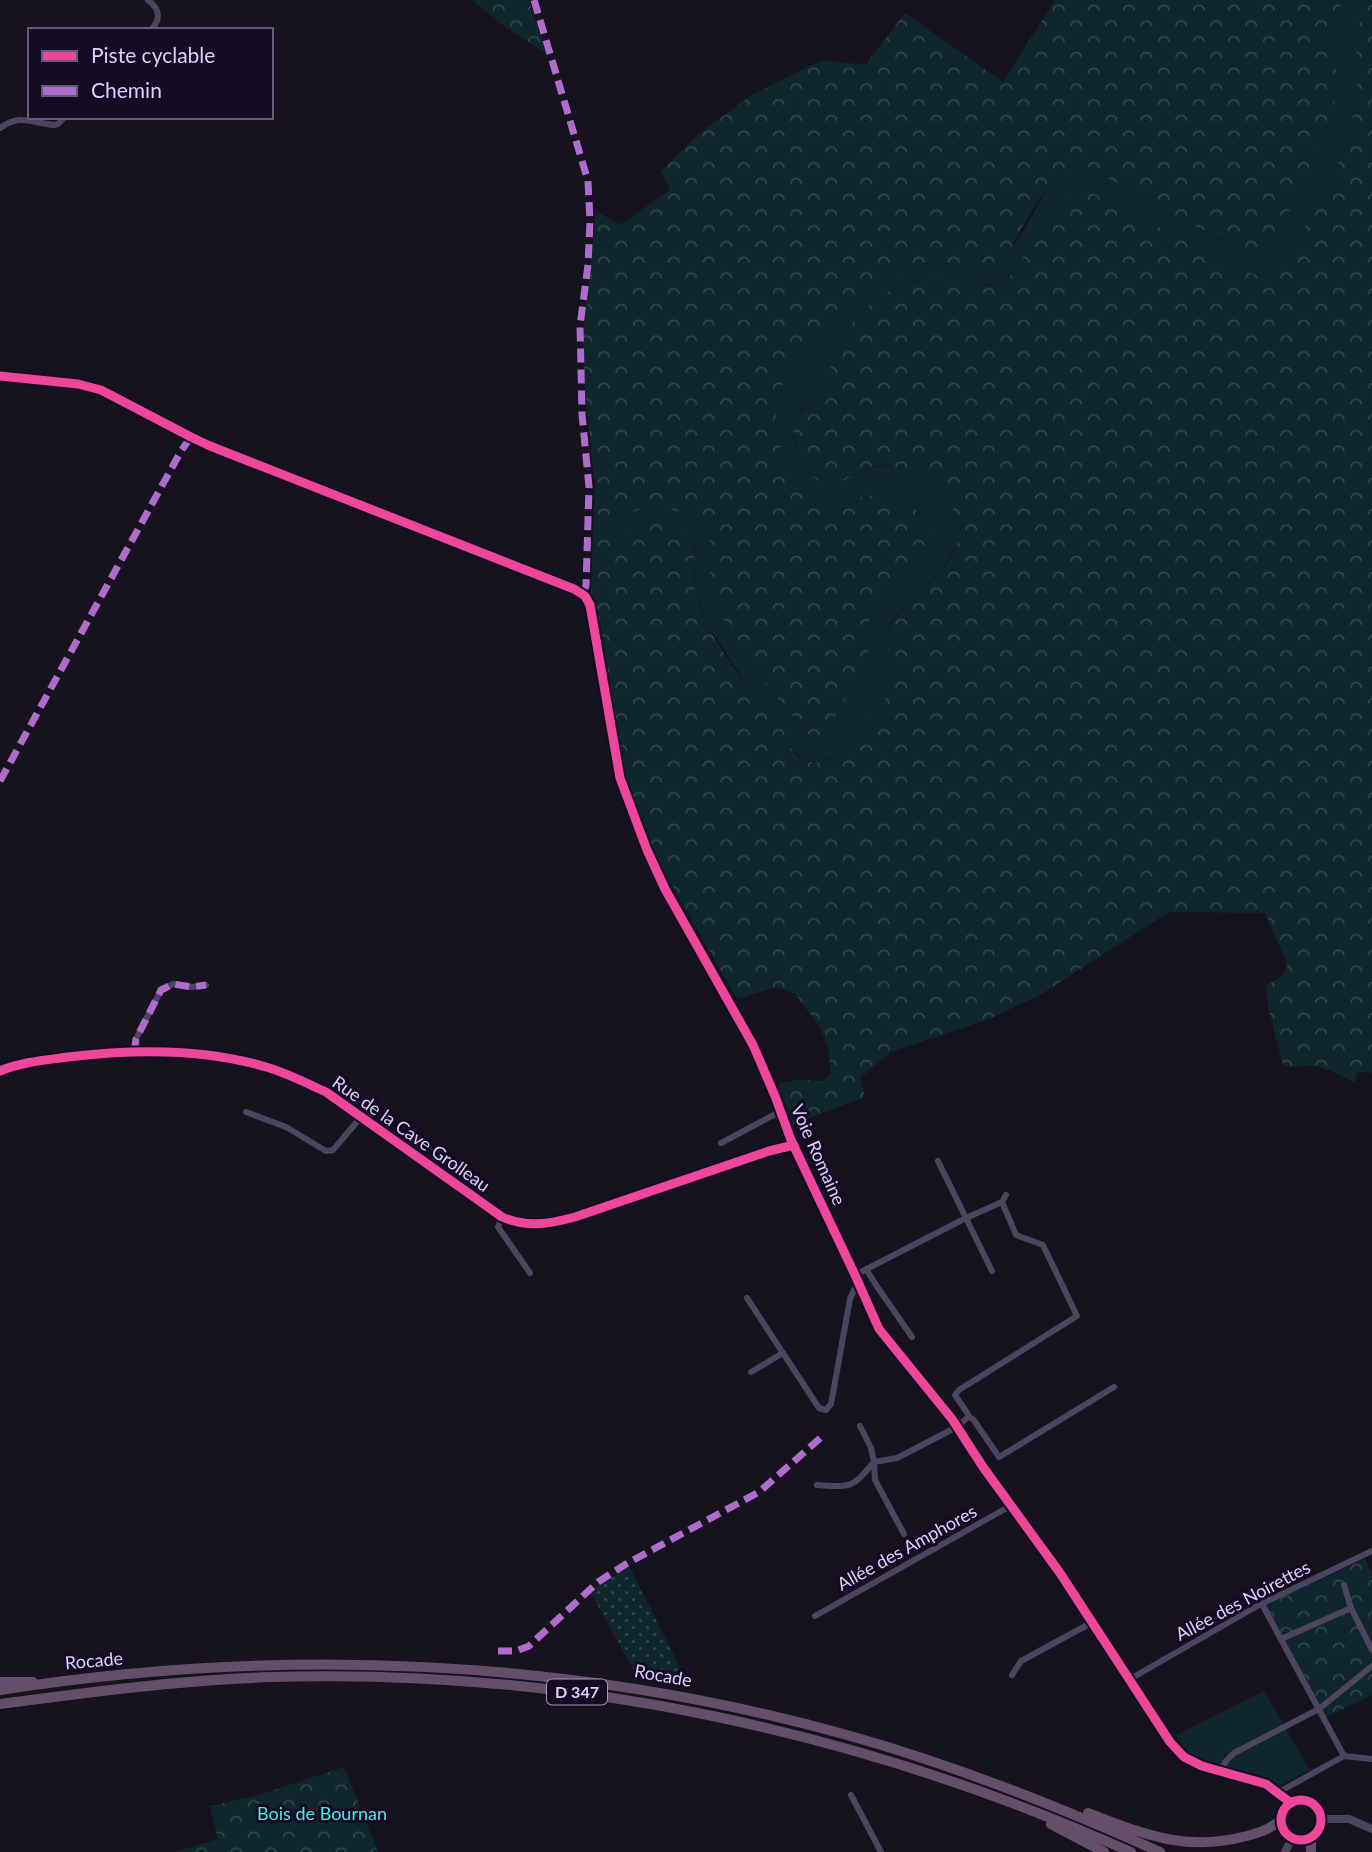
<svg xmlns="http://www.w3.org/2000/svg" width="1372" height="1852" font-family="Lato,sans-serif">
<style>
.grass{fill:#0f262d}
.forest{fill:url(#forest-crowns)}
.garden{fill:url(#garden-dots)}
.lines{fill:none;stroke-linecap:round;stroke-linejoin:round}
.minor{stroke:#4c4560;stroke-width:6}
.tertiary{stroke:#4c4560;stroke-width:8}
.primary{stroke:#624f71;stroke-width:10}
.trunk{stroke:#644e6a;stroke-width:10}
.quiet{stroke:#b06ccc;stroke-width:7;stroke-dasharray:14 7;stroke-linecap:butt}
.cycleway-casing{stroke:#150c24;stroke-width:13}
.cycleway{stroke:#ed469a;stroke-width:9}
.labels{text-anchor:middle;stroke-width:6;stroke-linejoin:round;paint-order:stroke}
.shield{fill:#150c24;stroke:#a294bd;stroke-width:2}
.shield-label{font-size:16px;font-weight:bold;fill:#decfff}
.street-label{font-size:18px;fill:#decfff;stroke:#150c24}
.park-label{font-size:18px;fill:#4feae4;stroke:#150c24}
</style>
<defs>
<pattern id="forest-crowns" width="20" height="18" patternUnits="userSpaceOnUse" patternTransform="scale(1.75)"><rect width="20" height="18" fill="#0f262d"/><path d="M2 6a3 3 0 1 1 6 0M12 15a3 3 0 1 1 6 0" fill="none" stroke="#32444c"/></pattern>
<pattern id="garden-dots" width="8" height="8" patternUnits="userSpaceOnUse" patternTransform="scale(1.75)"><rect width="8" height="8" fill="#0f262d"/><path d="M2 2h.1M6 6h.1" fill="none" stroke="#32444c" stroke-width="1.8" stroke-linecap="round"/></pattern>
</defs>
<rect width="100%" height="100%" fill="#16121e"/>
<!-- grass -->
<g class="grass">
<path d="M1342 0H1364L1356 50 1357 98 1350 128 1336 170 1295 246 1279 267 1260 276C1198 255 1149 216 1088 191L1049 218 1019 264 1007 278 995 284 981 285 965 283 947 278 915 280 893 289 864 310 833 357 831 374 823 391 814 401 800 411 793 436 799 456 809 473 854 475 866 468 888 466 903 468 934 482 956 513 961 529 958 543 942 570 915 599 894 618 888 631 898 669 892 686 884 703 861 734 842 754 820 763 804 760 790 747 774 713 751 691 708 626 694 590 695 546 688 532 676 522 633 524 621 535 612 530 623 517 640 509 660 506 689 515 703 526 711 543 709 564 726 626 758 676 809 736H824L843 703 866 675 871 659 865 644 869 620 885 586 928 542 925 517 906 502 880 494 851 499 824 501 802 489 781 450 776 417 779 391 796 361 838 319 870 289 907 268 935 261 982 270C993 261 1008 252 1017 241 1038 212 1042 182 1077 161L1183 220 1229 244 1323 129 1336 98V71L1332 42Z"/>
<path d="M1264 1691 1310 1770 1278 1787 1233 1769 1205 1764 1187 1751 1176 1735Z"/>
</g>
<!-- forest -->
<g class="forest">
<path d="M472 0H529L547 54 504 26Z"/>
<path d="M1055 0H1342L1332 42 1336 71V98L1298 196 1280 227 1259 248 1247 252 1183 220 1077 161C1041 183 1023 231 1000 265L982 270 935 261 907 268 870 289 838 319 796 361 779 391 776 417 781 450 802 489 824 501 851 499 880 494 906 502 925 517 932 534 928 542 918 554 885 586 869 621 865 644 871 659 866 675 843 703 824 736H810L758 676 726 626 714 594 709 564 711 543 703 526 689 515 660 506 640 509 623 517 613 530 621 535C625 532 628 527 633 524 649 512 673 516 686 530 702 548 690 570 695 591 704 627 728 661 750 689 757 697 766 703 773 712 785 727 785 750 804 760 816 766 829 761 840 755 856 746 899 686 897 667 896 657 890 642 888 631 895 616 903 611 915 599 931 584 953 561 959 539 963 523 956 513 947 500 943 495 939 487 935 483 931 480 925 478 920 476 903 468 882 461 864 469 855 473 845 482 835 483 803 487 794 444 792 420 801 410 815 403 823 391 830 380 829 367 834 355 846 320 881 288 918 280 927 278 936 277 945 278 965 281 989 293 1007 278 1014 273 1019 264 1023 257 1033 241 1053 206 1068 197 1074 193 1082 192 1088 191 1148 216 1199 256 1260 276L1279 267 1295 246 1336 170 1350 128 1357 98 1356 50 1363 3 1364 0H1372V1073L1369 1072 1357 1073 1355 1083C1342 1076 1327 1067 1312 1066 1301 1065 1293 1070 1283 1065L1268 1007 1266 985C1276 980 1286 977 1287 964L1265 913 1169 912 1040 995 989 1019 891 1052 860 1078 865 1097 793 1124 778 1084 796 1080 823 1081 831 1074 828 1047 818 1024 795 994 776 987 737 999 666 875 641 826 618 750 591 590 595 483 585 395 583 341 596 211 620 225 670 190 661 171 699 134 750 96 822 60 865 65 905 13 1003 82Z"/>
<path d="M1365 1559 1372 1572V1695L1321 1720 1260 1607Z"/>
<path d="M344 1767 378 1852H175L218 1839 210 1806 255 1796Z"/>
</g>
<!-- garden -->
<path class="garden" d="M629 1566 685 1677 655 1673 635 1672 590 1592Z"/>
<g class="lines">
<!-- minor -->
<g class="minor">
<path d="M148 0C160 9 161 19 151 30"/>
<path d="M0 128C20 113 32 123 54 125L58 124 65 117"/>
<path d="M134 1052 136 1039 161 990 173 984 192 987 206 985"/>
<path d="M0 1071C21 1062 46 1060 68 1057 133 1049 203 1048 266 1067 287 1073 306 1083 326 1092L502 1217C527 1228 549 1224 575 1217L769 1151 794 1145"/>
<path d="M246 1112 286 1127 326 1151 333 1150 361 1117"/>
<path d="M721 1143 781 1111"/>
<path d="M938 1161 992 1271"/>
<path d="M502 1217 498 1227 530 1273"/>
<path d="M866 1269 876 1285 912 1337"/>
<path d="M855 1275 966 1218 1002 1202"/>
<path d="M747 1298 819 1408 826 1410 831 1404 850 1299 854 1290 860 1286"/>
<path d="M751 1372 783 1353"/>
<path d="M968 1417V1414L955 1395 959 1390 1077 1316 1043 1245 1016 1235 1002 1202 1006 1195"/>
<path d="M817 1485C852 1487 851 1489 874 1462L871 1448 860 1426"/>
<path d="M904 1534 875 1480 874 1462 897 1458 957 1427 968 1417 973 1419 999 1457 1114 1387"/>
<path d="M1344 1585 1351 1608 1372 1650"/>
<path d="M1262 1604 1344 1756"/>
<path d="M815 1616 1012 1505"/>
<path d="M1281 1639 1351 1608"/>
<path d="M1012 1675 1021 1661 1093 1622"/>
<path d="M1130 1679 1259 1605 1372 1551"/>
<path d="M1220 1771 1226 1761 1234 1753 1319 1709 1372 1666"/>
<path d="M1279 1792 1344 1756 1372 1759"/>
<path d="M851 1795 881 1852"/>
</g>
<!-- tertiary -->
<g class="tertiary">
<path d="M0 376 78 384 101 390 191 437 210 446 574 589 585 596 590 605 620 778 647 850 665 889 753 1045 775 1096 791 1140 855 1275 879 1329 952 1419 983 1467 1060 1573 1170 1742 1184 1757 1202 1766 1266 1784 1291 1803"/>
<circle cx="1301" cy="1820" r="20"/>
<path d="M1322 1819H1349L1372 1829"/>
<path d="M1285 1852 1292 1839"/>
</g>
<!-- primary -->
<path class="primary" d="M0 1682H33"/>
<!-- trunk -->
<g class="trunk">
<path d="M0 1690C282 1646 571 1658 847 1735 954 1765 1058 1806 1160 1852"/>
<path d="M0 1704C91 1692 181 1680 272 1677 569 1668 861 1731 1131 1852"/>
<path d="M1088 1813C1146 1835 1185 1852 1247 1836 1261 1832 1271 1829 1281 1819"/>
<path d="M1051 1824 1104 1852"/>
<path d="M1311 1852V1838"/>
</g>
<!-- quiet -->
<g class="quiet">
<path d="M534 0 588 181 590 221 588 265 580 326 582 414 589 487 586 586 582 593"/>
<path d="M0 781 181 451 191 437"/>
<path d="M134 1052 136 1039 161 990 173 984 192 987 206 985"/>
<path d="M498 1651H516L529 1646 598 1582 626 1564 759 1492 825 1434"/>
</g>
<!-- cycleway casing -->
<g class="cycleway-casing">
<g id="cycleway">
<path d="M0 376 78 384 101 390 191 437 210 446 574 589 585 596 590 605 620 778 647 850 665 889 753 1045 775 1096 791 1140 855 1275 879 1329 952 1419 983 1467 1060 1573 1170 1742 1184 1757 1202 1766 1266 1784 1291 1803"/>
<path d="M0 1071C21 1062 46 1060 68 1057 133 1049 203 1048 266 1067 287 1073 306 1083 326 1092L502 1217C527 1228 549 1224 575 1217L769 1151 794 1145"/>
<circle cx="1301" cy="1820" r="20"/>
</g>
</g>
<!-- cycleway -->
<use href="#cycleway" class="cycleway"/>
</g>
<g class="labels">
<!-- shield labels -->
<rect class="shield" x="547" y="1679.5" width="60" height="25" rx="5"/>
<g class="shield-label">
<text x="577" y="1698">D 347</text>
</g>
<!-- street labels -->
<g class="street-label">
<text transform="translate(411 1134) rotate(35)" y="6">Rue de la Cave Grolleau</text>
<text transform="translate(818 1155) rotate(66)" y="6">Voie Romaine</text>
<text transform="translate(907 1548) rotate(-29)" y="6">Allée des Amphores</text>
<text transform="translate(1243 1601) rotate(-28)" y="6">Allée des Noirettes</text>
<text transform="translate(94 1661) rotate(-5)" y="6">Rocade</text>
<text transform="translate(663 1676) rotate(10)" y="6">Rocade</text>
</g>
<!-- park labels -->
<g class="park-label">
<text x="322" y="1820">Bois de Bournan</text>
</g>
</g>
<!-- legend -->
<rect x="28" y="28" width="245" height="91" fill="#150c24" stroke="#655a7c" stroke-width="2"/>
<rect x="42" y="51" width="35" height="10" fill="#ed469a" stroke="#655a7c" stroke-width="2"/>
<text x="91" y="63" font-size="21" fill="#decfff">Piste cyclable</text>
<rect x="42" y="86" width="35" height="10" fill="#b06ccc" stroke="#655a7c" stroke-width="2"/>
<text x="91" y="98" font-size="21" fill="#decfff">Chemin</text>
</svg>
